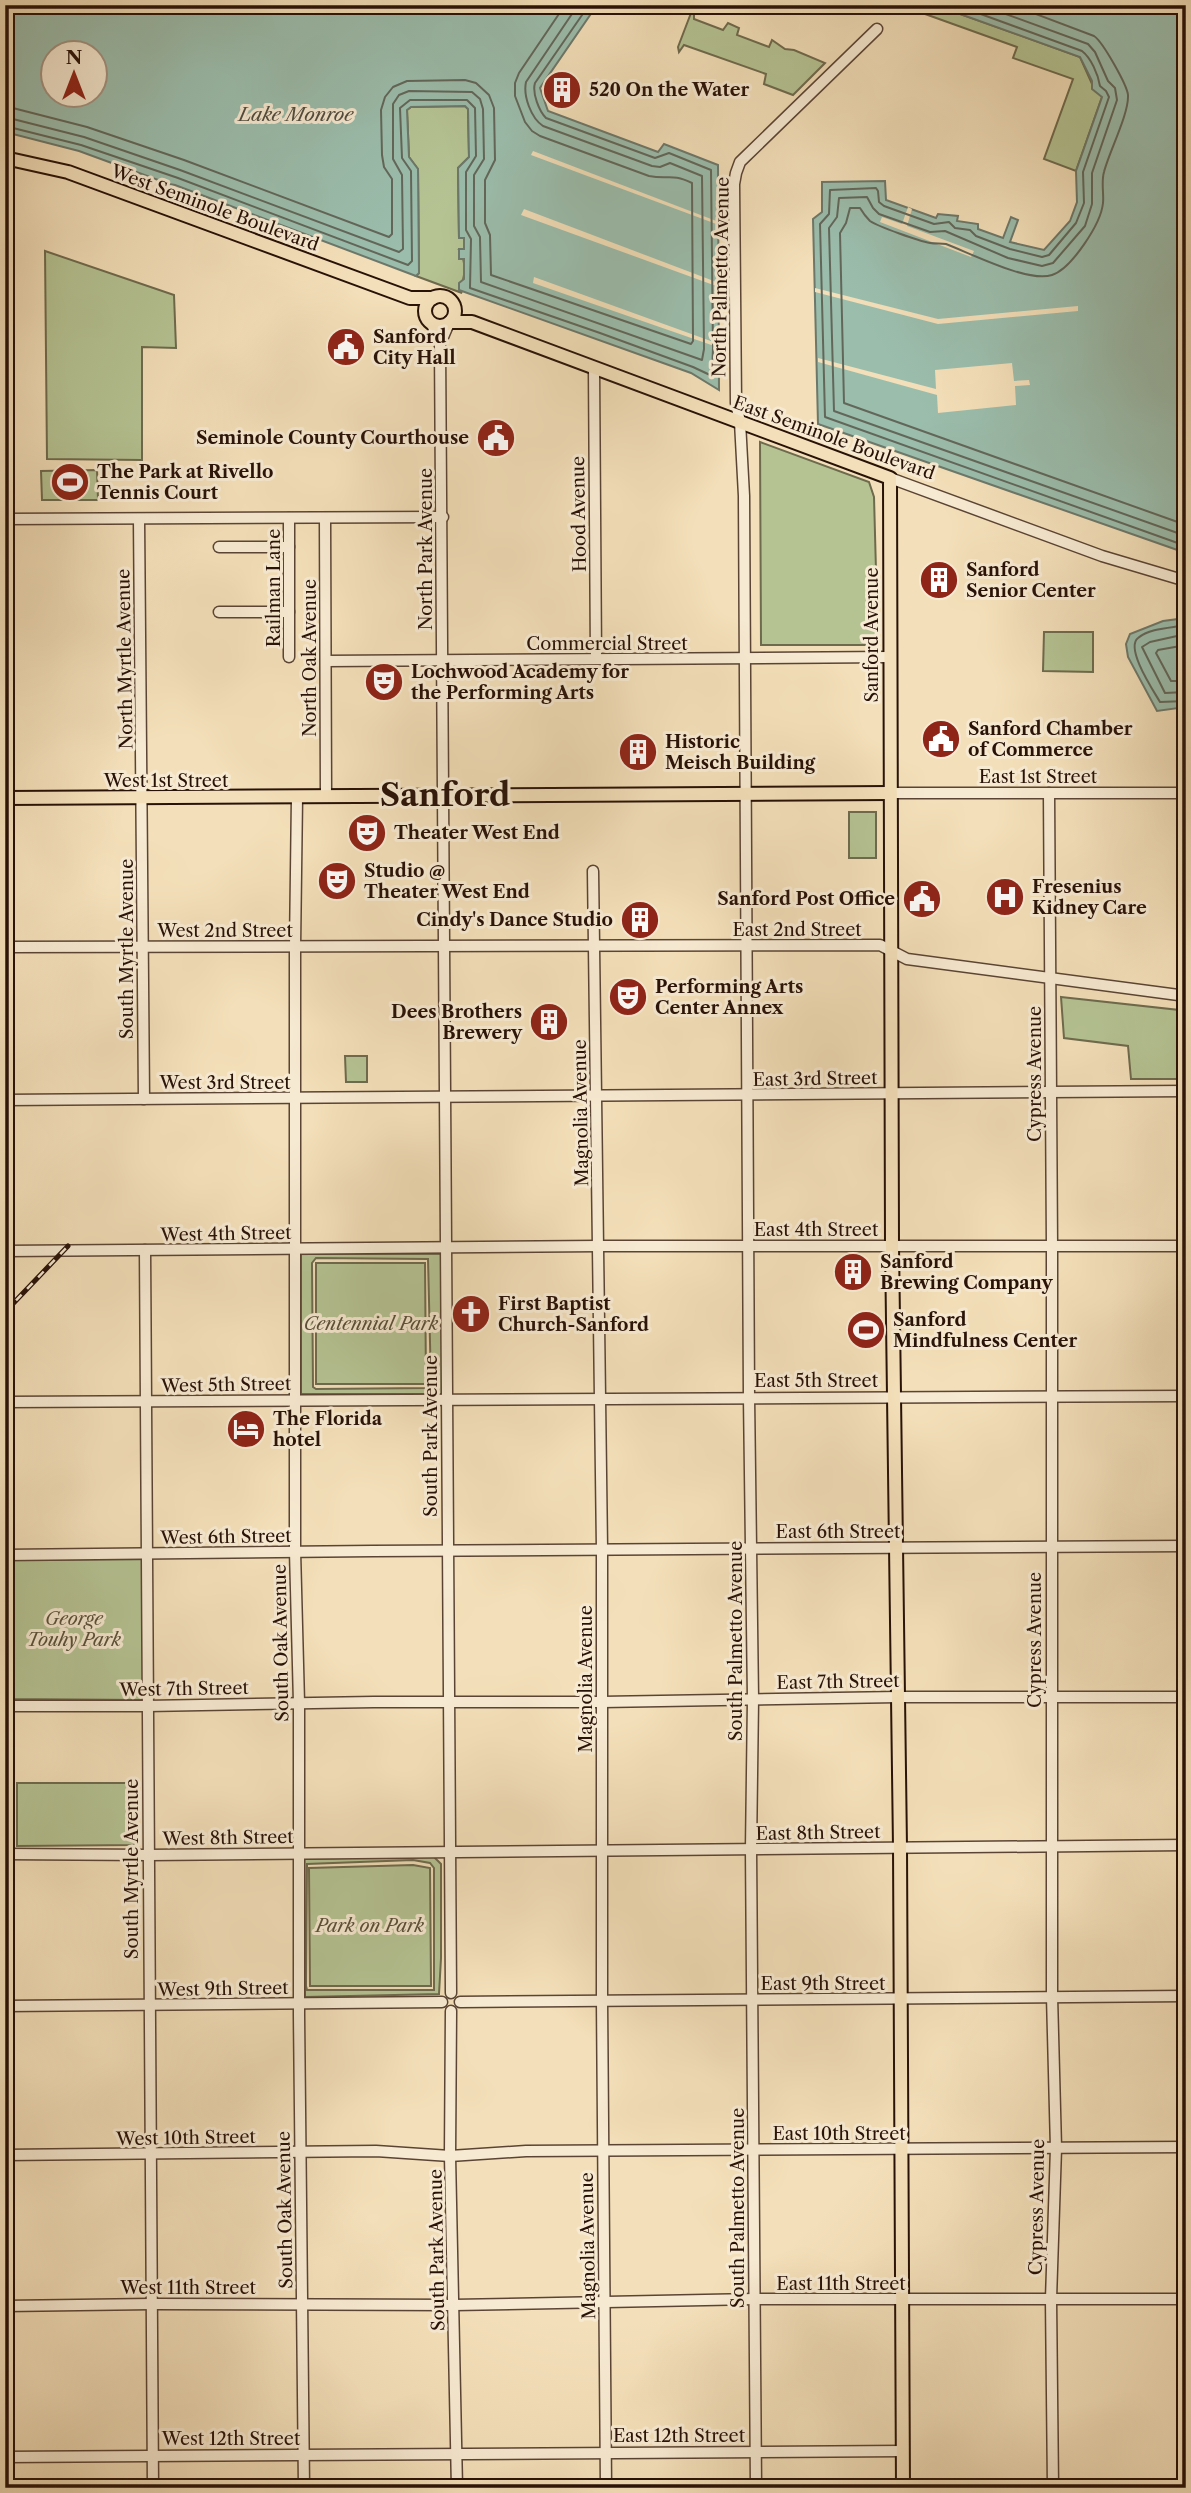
<svg xmlns="http://www.w3.org/2000/svg" width="1191" height="2493" font-family="'Libre Caslon Text',serif">
<style>
.green{fill:#b5c393;stroke:#6e6a4d;stroke-width:2;fill-rule:evenodd}
.water{fill:#9bbdac;stroke:#6d786a;stroke-width:2;fill-rule:evenodd}
.pier{fill:#f3dfb9}
.lines{fill:none;stroke-linecap:round;stroke-linejoin:round}
.shore{stroke:#62675a;stroke-width:2}
.minor-casing{stroke:#5b4434;stroke-width:13}
.major-casing{stroke:#281107;stroke-width:16}
.minor{stroke:#f7ead2;stroke-width:10}
.major{stroke:#f3dfb9;stroke-width:12}
.rail-casing{stroke:#281107;stroke-width:5}
.rail{stroke:#f7ead2;stroke-width:2.5;stroke-dasharray:8;stroke-linecap:butt}
.labels{text-anchor:middle;stroke-width:6;stroke-linejoin:round;paint-order:stroke}
.poi-label{font-size:18px;font-weight:bold;fill:#281107;stroke:#f7ead2;text-anchor:start}
.street-label{font-size:18px;fill:#281107;stroke:#f7ead2}
.park-label{font-size:18px;font-style:italic;fill:#594f38;stroke:#f7ead2}
.water-label{font-size:19px;font-style:italic;fill:#504d41;stroke:#f7ead2}
.town-label{font-size:32px;font-weight:bold;fill:#281107;stroke:#f7ead2}
</style>
<rect width="100%" height="100%" fill="#f3dfb9"/>
<filter id="stains"><feTurbulence type="fractalNoise" baseFrequency=".00286" numOctaves="4"/><feColorMatrix values="0 0 0 0 .2 0 0 0 0 .09 0 0 0 0 .02 0 0 0 .5 -.17"/></filter>
<radialGradient id="worn" r=".72"><stop offset=".6" stop-color="#630" stop-opacity="0"/><stop offset="1" stop-color="#630" stop-opacity=".3"/></radialGradient>
<!-- green -->
<g class="green">
<path d="M900 5H935L1080 57 1092 84 1102 97 1076 171 1044 159 1073 79 1013 58 1017 47Z"/>
<path d="M694 10V19L723 30 728 23 739 28 737 35 769 47 772 40 785 49 794 50 825 63 793 95 764 84 766 74 684 45 679 52 678 47 691 13Z"/>
<path d="M465 106 468 109 469 157 458 168 459 238H464V249L459 250C467 263 466 276 459 290L462 293 416 276 419 273 418 169 409 157 407 110 411 107Z"/>
<path d="M45 251 174 295 176 348 142 347V460L47 459Z"/>
<path d="M760 442 869 482 874 497 878 645H761Z"/>
<path d="M97 470 98 500H42L41 471Z"/>
<path d="M1044 632H1093V672L1043 671Z"/>
<rect x="849" y="812" width="27" height="46"/>
<path d="M1061 997 1179 1010V1079H1131L1128 1046 1064 1038Z"/>
<path d="M345 1056H367V1082H346Z"/>
<path d="M301 1254H442V1394H301ZM316 1258 428 1259 431 1384 429 1388 316 1389 313 1387 312 1263Z"/>
<path d="M316 1263H425L426 1384H316Z"/>
<path d="M142 1559 144 1700 5 1699V1560Z"/>
<path d="M17 1783H137V1845L17 1846Z"/>
<path d="M433 1856 441 1864V1958L439 1994 305 1997 304 1859ZM413 1860 430 1863 434 1868V1990H307L306 1986 307 1864Z"/>
<path d="M413 1865 430 1868 431 1986H310L309 1868Z"/>
</g>
<!-- water -->
<g class="water">
<path d="M5 5H597L540 88 548 111 658 152 664 144 718 165 719 390 691 373 459 290V283L464 279V259H459V249H464V238H459L458 168 469 157 468 109 465 106 411 107 407 110 409 157 418 169 419 273 416 276 175 185 169 184 79 151 5 132ZM52 52H94V94H52Z"/>
<path d="M935 5H1186V553L818 424 813 219 822 212V182L885 181 886 200 936 218 938 214 958 216 957 221 978 224V229L1003 238 1011 217 1018 220 1010 242 1044 250 1070 221 1077 202 1076 171 1102 97 1092 89V81L1080 57Z"/>
<path d="M1186 618V707L1157 711 1128 657 1126 644 1130 634 1163 621Z"/>
</g>
<!-- pier -->
<g class="pier">
<path d="M533 151 719 222V225L531 155Z"/>
<path d="M908 207 912 209 907 226 974 251 971 257 880 222 882 217 902 224Z"/>
<path d="M524 209 719 283V287L521 215Z"/>
<path d="M534 277 719 344 720 348 533 283Z"/>
<path d="M815 288 938 319 1078 306V311L938 324 815 292Z"/>
<path d="M818 358 936 389 935 370 1012 363 1014 381 1029 380 1030 385 1015 386 1016 405 938 413 937 395 818 362Z"/>
</g>
<g class="lines">
<!-- shore -->
<g class="shore">
<path d="M956 5 1082 51C1091 58 1098 74 1100 86L1106 91 1109 97 1083 172 1084 203 1076 223 1049 255 1042 257 1010 249 976 236 970 230 955 228 949 222 934 224 884 206 879 202 878 191 876 188 830 190 829 214 820 224 825 417 1186 546"/>
<path d="M981 5 1088 44 1095 52 1108 81 1115 88 1117 100 1092 173V204L1085 226 1053 263 1042 266 1008 258 945 231 930 232 879 214 873 208 867 197 839 198 837 217 829 228 834 411 1186 536"/>
<path d="M1012 5 1094 36C1103 42 1127 85 1128 95 1129 114 1109 152 1104 172 1101 182 1104 193 1103 203 1101 224 1071 269 1052 275 1028 283 970 253 946 244 941 243 936 244 930 243 919 241 879 227 870 221 866 217 863 213 860 208H850L846 223 840 233 844 403 1186 525"/>
<path d="M5 106 87 127 184 160 389 237 392 234V179L384 167 382 155 381 110 385 97 393 87 407 81 465 80 476 83 489 95 494 108 495 160 485 180V223L490 235 491 275 691 344 693 341 692 183C671 173 669 180 649 176L540 136 532 131 525 122 515 96V83L519 73 565 5"/>
<path d="M5 117 84 137 180 170 399 252 403 249 402 175 393 159V104L399 95 409 91 472 92 480 99 483 109 484 159 474 175V226L480 237 481 282 702 360 704 349 702 176 670 163 660 167 652 166 543 126C531 118 523 96 526 82L578 5"/>
<path d="M5 126 81 145 178 178 408 265 412 261 411 171 402 158 400 108 410 100H467L475 108 476 156 466 172V230L471 239 470 288 600 333 693 367 710 375 712 372 713 348 711 170 669 153 655 158 546 118C539 111 532 93 535 83L589 5"/>
<path d="M1186 625C1171 628 1150 628 1138 638 1125 648 1153 690 1160 702L1186 701"/>
<path d="M1186 634 1150 642 1142 647 1165 693 1186 692"/>
<path d="M1186 645 1158 650 1156 653 1171 681H1186"/>
</g>
<!-- minor casing -->
<g class="minor-casing">
<g id="minor">
<path d="M431 322 440 343"/>
<path d="M449 323 440 344 451 1993"/>
<path d="M594 368 596 659"/>
<path d="M890 478 1102 556 1186 581"/>
<path d="M289 518V657"/>
<path d="M325 518 326 797"/>
<path d="M5 519 443 517"/>
<path d="M139 519 144 1099"/>
<path d="M219 547H289"/>
<path d="M219 612H289"/>
<path d="M326 661 889 657"/>
<path d="M890 793H1186"/>
<path d="M1049 793 1052 1246V1996L1056 2148 1051 2299 1053 2488"/>
<path d="M297 797 295 947V1551L299 1703V2015L304 2488"/>
<path d="M593 871 602 1549V2001L606 2488"/>
<path d="M5 947 880 945 907 959 1186 996"/>
<path d="M5 1100 1186 1091"/>
<path d="M145 1250 153 2488"/>
<path d="M5 1251 599 1246H1186"/>
<path d="M5 1402 1186 1396"/>
<path d="M5 1555 373 1551 1186 1546"/>
<path d="M5 1706H147L374 1702H602L898 1697H1186"/>
<path d="M5 1854 148 1855 1186 1845"/>
<path d="M460 2002 1186 1996"/>
<path d="M5 2006 442 2002"/>
<path d="M451 2011 450 2156 457 2488"/>
<path d="M5 2155 376 2151 450 2156 526 2151 1186 2147"/>
<path d="M5 2306 152 2304 454 2305 754 2299H1186"/>
<path d="M5 2457 903 2451"/>
<path d="M756 2488 751 1849 753 1699 749 1397 744 496 740 422 736 403 734 184 736 173 740 162 877 29"/>
</g>
</g>
<!-- major casing -->
<g class="major-casing">
<g id="major">
<path d="M5 158 68 172 410 298H433"/>
<circle cx="440" cy="311" r="15"/>
<path d="M450 322H472L890 478 892 1245 900 1847 903 2488"/>
<path d="M5 798 890 793"/>
</g>
</g>
<!-- minor -->
<use href="#minor" class="minor"/>
<!-- major -->
<use href="#major" class="major"/>
<!-- rail casing -->
<g class="rail-casing">
<path id="rail" d="M5 1312 68 1246"/>
</g>
<!-- rail -->
<use href="#rail" class="rail"/>
</g>
<!-- icons -->
<defs>
<g id="building-disc" transform="scale(2.0125)"><circle r="9.5" fill="#8f2418" stroke="#f7ead2"/><path d="M-4-6H4V6H1V3H-1V6H-4ZM-2.5-4.3h1.7v1.8h-1.7ZM.8-4.3h1.7v1.8H.8ZM-2.5-1h1.7V.8h-1.7ZM.8-1h1.7V.8H.8Z" fill="#fff"/></g>
<g id="civic-disc" transform="scale(2.0125)"><circle r="9.5" fill="#8f2418" stroke="#f7ead2"/><path d="M-.6-6.5H3V-4.5H.6V-3L4-1V1h2V6H-6V1h2V-1L-.6-3ZM-1.2 2.5V6h2.4V2.5Z" fill="#fff"/></g>
<g id="stadium-disc" transform="scale(2.0125)"><circle r="9.5" fill="#8f2418" stroke="#f7ead2"/><path d="M0-5a6.5 5 0 1 0 0 10a6.5 5 0 1 0 0-10ZM-3.5-1.8h7v3.6h-7Z" fill="#fff"/></g>
<g id="theatre-disc" transform="scale(2.0125)"><circle r="9.5" fill="#8f2418" stroke="#f7ead2"/><path d="M-5-5.5Q0-4 5-5.5V0Q5 5 0 6Q-5 5-5 0ZM-3.3-2.5H-1v1.5H-3.3ZM1-2.5H3.3v1.5H1ZM-2.8 1Q0 5.5 2.8 1Z" fill="#fff"/></g>
<g id="hospital-disc" transform="scale(2.0125)"><circle r="9.5" fill="#8f2418" stroke="#f7ead2"/><path d="M-5-5h3v3.5h4V-5h3V5h-3V1.5h-4V5h-3Z" fill="#fff"/></g>
<g id="church-disc" transform="scale(2.0125)"><circle r="9.5" fill="#8f2418" stroke="#f7ead2"/><path d="M-1.2-6h2.4v3.5h3.3v2.4h-3.3V6h-2.4V-.1h-3.3v-2.4h3.3Z" fill="#fff"/></g>
<g id="hotel-disc" transform="scale(2.0125)"><circle r="9.5" fill="#8f2418" stroke="#f7ead2"/><path d="M-6-4.5h1.5V1H6V5H4.5V3h-9V5H-6ZM-4 0a1.8 1.8 0 1 1 3.6 0ZM.5 0V-2.5h3Q6-2.5 6 0Z" fill="#fff"/></g>
</defs>
<g fill-rule="evenodd">
<use href="#building-disc" x="562" y="90"/>
<use href="#civic-disc" x="346" y="347"/>
<use href="#civic-disc" x="496" y="438"/>
<use href="#stadium-disc" x="70" y="482"/>
<use href="#building-disc" x="939" y="580"/>
<use href="#theatre-disc" x="384" y="682"/>
<use href="#civic-disc" x="941" y="739"/>
<use href="#building-disc" x="638" y="752"/>
<use href="#theatre-disc" x="367" y="833"/>
<use href="#theatre-disc" x="337" y="881"/>
<use href="#hospital-disc" x="1005" y="897"/>
<use href="#civic-disc" x="922" y="899"/>
<use href="#building-disc" x="640" y="920"/>
<use href="#theatre-disc" x="628" y="997"/>
<use href="#building-disc" x="549" y="1022"/>
<use href="#building-disc" x="853" y="1272"/>
<use href="#church-disc" x="471" y="1314"/>
<use href="#stadium-disc" x="866" y="1330"/>
<use href="#hotel-disc" x="246" y="1429"/>
</g>
<g class="labels">
<!-- poi labels -->
<g class="poi-label">
<text x="589" y="96">520 On the Water</text>
<text x="373" y="343">Sanford<tspan x="373" dy="21">City Hall</tspan></text>
<text x="469" y="444" text-anchor="end">Seminole County Courthouse</text>
<text x="97" y="478">The Park at Rivello<tspan x="97" dy="21">Tennis Court</tspan></text>
<text x="966" y="576">Sanford<tspan x="966" dy="21">Senior Center</tspan></text>
<text x="411" y="678">Lochwood Academy for<tspan x="411" dy="21">the Performing Arts</tspan></text>
<text x="968" y="735">Sanford Chamber<tspan x="968" dy="21">of Commerce</tspan></text>
<text x="665" y="748">Historic<tspan x="665" dy="21">Meisch Building</tspan></text>
<text x="394" y="839">Theater West End</text>
<text x="364" y="877">Studio @<tspan x="364" dy="21">Theater West End</tspan></text>
<text x="1032" y="893">Fresenius<tspan x="1032" dy="21">Kidney Care</tspan></text>
<text x="895" y="905" text-anchor="end">Sanford Post Office</text>
<text x="613" y="926" text-anchor="end">Cindy's Dance Studio</text>
<text x="655" y="993">Performing Arts<tspan x="655" dy="21">Center Annex</tspan></text>
<text x="522" y="1018" text-anchor="end">Dees Brothers<tspan x="522" dy="21">Brewery</tspan></text>
<text x="880" y="1268">Sanford<tspan x="880" dy="21">Brewing Company</tspan></text>
<text x="498" y="1310">First Baptist<tspan x="498" dy="21">Church-Sanford</tspan></text>
<text x="893" y="1326">Sanford<tspan x="893" dy="21">Mindfulness Center</tspan></text>
<text x="273" y="1425">The Florida<tspan x="273" dy="21">hotel</tspan></text>
</g>
<!-- street labels -->
<g class="street-label">
<text transform="translate(215 208) rotate(20)" y="6">West Seminole Boulevard</text>
<text transform="translate(721 277) rotate(-89)" y="6">North Palmetto Avenue</text>
<text transform="translate(834 438) rotate(20)" y="6">East Seminole Boulevard</text>
<text transform="translate(579 514) rotate(-91)" y="6">Hood Avenue</text>
<text transform="translate(426 549) rotate(-90)" y="6">North Park Avenue</text>
<text transform="translate(274 588) rotate(-90)" y="6">Railman Lane</text>
<text transform="translate(872 635) rotate(-90)" y="6">Sanford Avenue</text>
<text x="607" y="650">Commercial Street</text>
<text transform="translate(310 658) rotate(-90)" y="6">North Oak Avenue</text>
<text transform="translate(125 659) rotate(-91)" y="6">North Myrtle Avenue</text>
<text x="1038" y="783">East 1st Street</text>
<text x="166" y="787">West 1st Street</text>
<text x="797" y="936">East 2nd Street</text>
<text x="225" y="937">West 2nd Street</text>
<text transform="translate(127 949) rotate(-90)" y="6">South Myrtle Avenue</text>
<text transform="translate(1035 1074) rotate(-90)" y="6">Cypress Avenue</text>
<text transform="translate(815 1079) rotate(-1)" y="6">East 3rd Street</text>
<text x="225" y="1089">West 3rd Street</text>
<text transform="translate(581 1113) rotate(-91)" y="6">Magnolia Avenue</text>
<text x="816" y="1236">East 4th Street</text>
<text transform="translate(226 1234) rotate(-1)" y="6">West 4th Street</text>
<text x="816" y="1387">East 5th Street</text>
<text transform="translate(226 1385) rotate(-1)" y="6">West 5th Street</text>
<text transform="translate(431 1436) rotate(-90)" y="6">South Park Avenue</text>
<text x="838" y="1538">East 6th Street</text>
<text transform="translate(226 1537) rotate(-1)" y="6">West 6th Street</text>
<text transform="translate(1035 1640) rotate(-90)" y="6">Cypress Avenue</text>
<text transform="translate(736 1641) rotate(-90)" y="6">South Palmetto Avenue</text>
<text transform="translate(281 1643) rotate(-91)" y="6">South Oak Avenue</text>
<text transform="translate(586 1679) rotate(-90)" y="6">Magnolia Avenue</text>
<text transform="translate(838 1682) rotate(-1)" y="6">East 7th Street</text>
<text transform="translate(184 1689) rotate(-1)" y="6">West 7th Street</text>
<text transform="translate(818 1833) rotate(-1)" y="6">East 8th Street</text>
<text transform="translate(228 1838) rotate(-1)" y="6">West 8th Street</text>
<text transform="translate(132 1869) rotate(-90)" y="6">South Myrtle Avenue</text>
<text x="823" y="1990">East 9th Street</text>
<text transform="translate(223 1989) rotate(-1)" y="6">West 9th Street</text>
<text x="839" y="2140">East 10th Street</text>
<text transform="translate(186 2138) rotate(-1)" y="6">West 10th Street</text>
<text transform="translate(1037 2207) rotate(-89)" y="6">Cypress Avenue</text>
<text transform="translate(738 2208) rotate(-90)" y="6">South Palmetto Avenue</text>
<text transform="translate(285 2210) rotate(-91)" y="6">South Oak Avenue</text>
<text transform="translate(588 2246) rotate(-91)" y="6">Magnolia Avenue</text>
<text transform="translate(437 2250) rotate(-91)" y="6">South Park Avenue</text>
<text x="841" y="2290">East 11th Street</text>
<text x="188" y="2294">West 11th Street</text>
<text x="679" y="2442">East 12th Street</text>
<text x="231" y="2445">West 12th Street</text>
</g>
<!-- park labels -->
<g class="park-label">
<text x="371" y="1330">Centennial Park</text>
<text x="74" y="1625">George<tspan x="74" dy="21">Touhy Park</tspan></text>
<text x="370" y="1932">Park on Park</text>
</g>
<!-- water labels -->
<g class="water-label">
<text x="296" y="121">Lake Monroe</text>
</g>
<!-- town labels -->
<g class="town-label">
<text x="445" y="806">Sanford</text>
</g>
</g>
<!-- margin -->
<rect width="1191" height="2493" fill="none" stroke="#f3dfb9" stroke-width="28"/>
<rect x="7" y="7" width="1177" height="2479" fill="none" stroke="#281107" stroke-width="3.5"/>
<rect x="14" y="14" width="1163" height="2465" fill="none" stroke="#281107" stroke-width="2"/>
<!-- north arrow -->
<g transform="translate(74 74)"><circle r="33" fill="#f7ead2" stroke="#a49381" stroke-width="2"/>
<path d="M0-5L12 26L0 18L-12 26Z" fill="#8f2418"/>
<text y="-10" font-size="19" font-weight="bold" text-anchor="middle" fill="#281107">N</text>
</g>
<rect width="100%" height="100%" filter="url(#stains)"/>
<rect width="100%" height="100%" fill="url(#worn)"/>
</svg>
